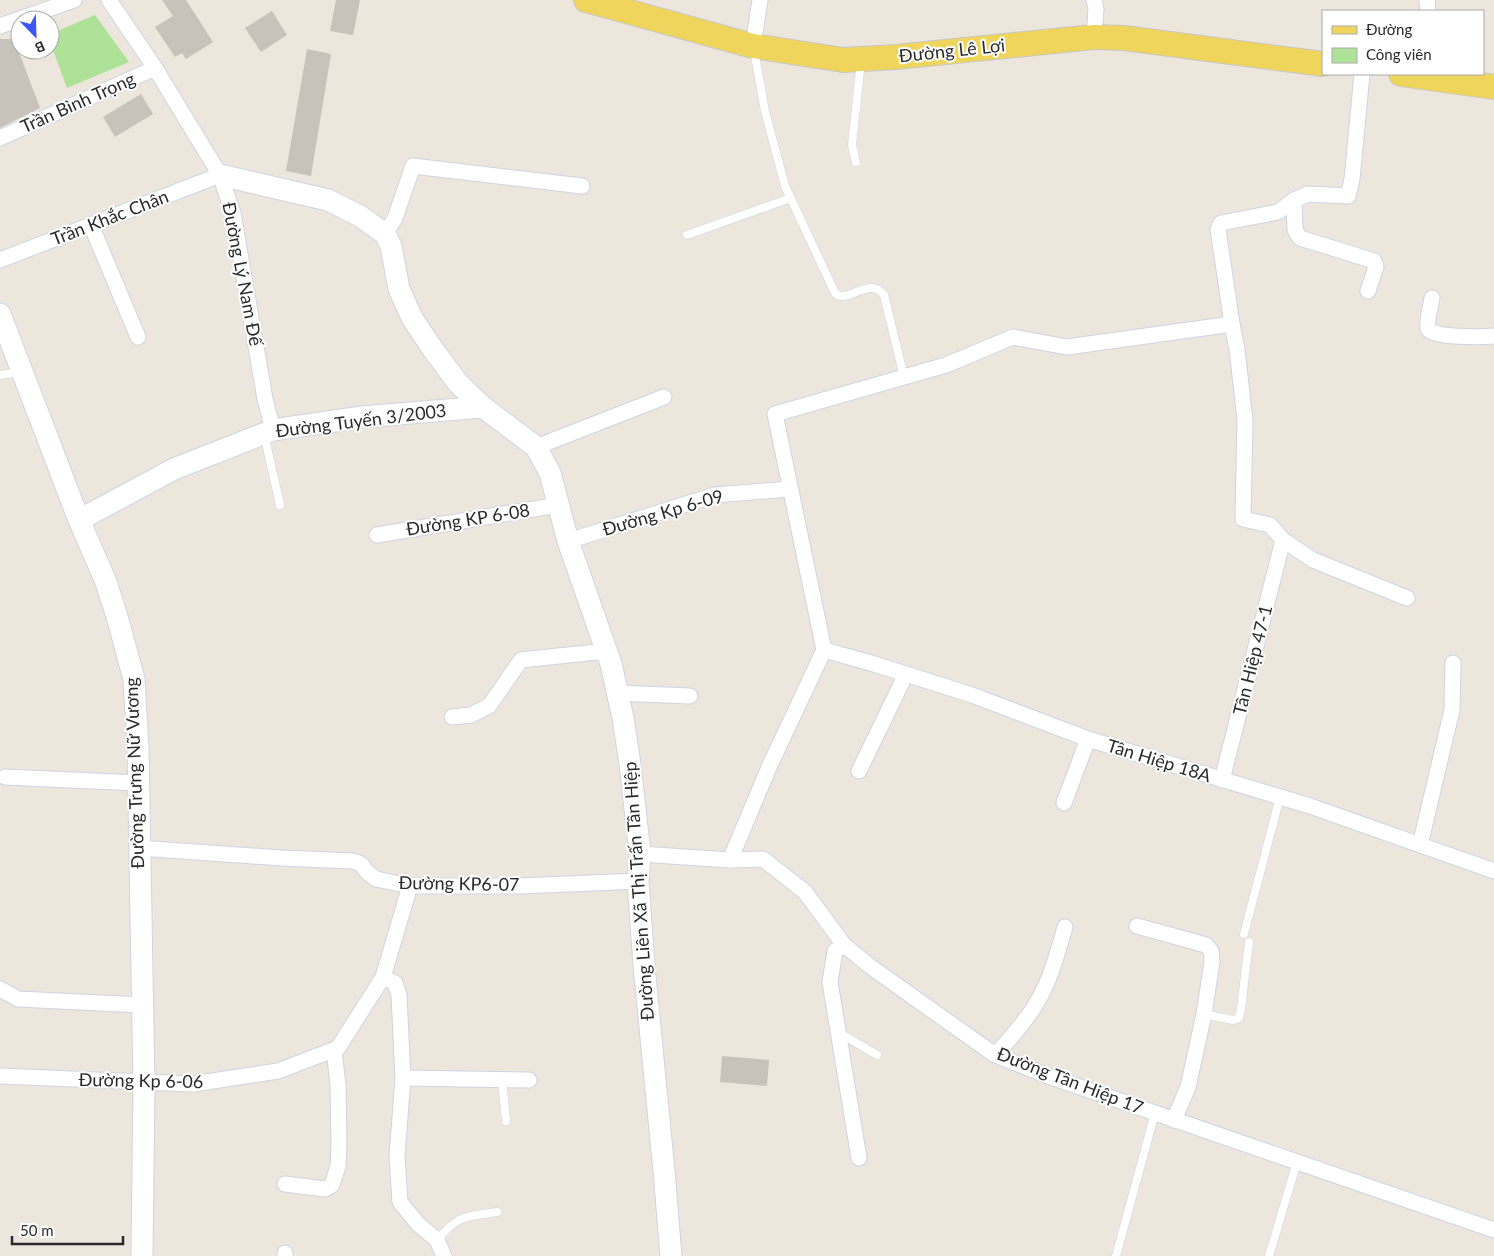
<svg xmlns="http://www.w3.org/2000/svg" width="1494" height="1256" font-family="Lato,sans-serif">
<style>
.green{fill:#aee298}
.building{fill:#c7c3bb}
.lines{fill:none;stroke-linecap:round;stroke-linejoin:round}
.lane-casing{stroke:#d1d3e3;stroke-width:9}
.street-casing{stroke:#d1d3e3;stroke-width:17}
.secondary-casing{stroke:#d1d3e3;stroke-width:23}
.primary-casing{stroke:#c8c8c8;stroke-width:26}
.lane{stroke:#fff;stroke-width:8}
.street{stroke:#fff;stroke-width:15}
.secondary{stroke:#fff;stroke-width:21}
.primary{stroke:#f0d55d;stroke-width:24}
.labels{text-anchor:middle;stroke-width:4;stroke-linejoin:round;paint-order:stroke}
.street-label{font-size:18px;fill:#2a2a2a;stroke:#fff}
</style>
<rect width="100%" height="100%" fill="#ece6dc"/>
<!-- green -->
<path class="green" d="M95 15 129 62 67 88 50 42V34Z"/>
<!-- building -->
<g class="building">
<path d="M162 0H186L213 42 186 59 182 53 175 57 155 27 173 16Z"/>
<path d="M336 0H360L353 35 330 31Z"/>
<path d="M272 11 287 35 261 52 245 28Z"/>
<path d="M0 39H14L40 108 0 128Z"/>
<path d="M307 49 331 54 311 176 286 171Z"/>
<path d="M141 94 153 114 115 137 103 117Z"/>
<path d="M722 1056 769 1060 767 1086 720 1082Z"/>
</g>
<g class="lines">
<!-- lane casing -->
<g class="lane-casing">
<g id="lane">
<path d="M754 50 765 111 785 186 835 293C848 305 869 275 884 295L904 377"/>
<path d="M856 162 852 145 861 61"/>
<path d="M687 235 791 198"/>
<path d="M0 375 20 372"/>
<path d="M264 434 280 505"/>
<path d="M1244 934 1280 797"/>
<path d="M1204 1014 1233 1020 1239 1018 1241 1009 1249 942"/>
<path d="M838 1032 877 1055"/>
<path d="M502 1079 506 1121"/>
<path d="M437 1240C460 1214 464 1217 497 1212"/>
<path d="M1116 1256 1155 1113"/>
<path d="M1269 1256 1297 1162"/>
</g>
</g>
<!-- street casing -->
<g class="street-casing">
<g id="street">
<path d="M109 0 155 68 220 175 233 213 265 399 273 430"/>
<path d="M1094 0 1096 9 1094 37"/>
<path d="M1427 0 1428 11"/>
<path d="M0 26 74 0"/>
<path d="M753 46 760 0"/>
<path d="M1362 74 1352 179 1348 196 1308 194 1294 200 1278 212 1221 223 1218 229 1232 324 1237 349 1245 420 1243 519 1270 525 1283 540 1313 560 1407 598"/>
<path d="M0 138 155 68"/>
<path d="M1294 200 1295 230 1300 238 1374 261 1376 267 1368 291"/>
<path d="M91 225 138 337"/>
<path d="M385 234 395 218 413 166 582 186"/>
<path d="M0 260 220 175"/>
<path d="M1432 298C1431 304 1426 324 1428 329 1433 338 1483 337 1494 336"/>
<path d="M536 447 664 397"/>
<path d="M377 535 558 505"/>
<path d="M568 541 715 495 790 489"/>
<path d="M824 650 871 663 972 695 1088 739 1310 806 1494 871"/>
<path d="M617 693 690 696"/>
<path d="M452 717 471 715 489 706 521 660 606 651"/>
<path d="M859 771 906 674"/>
<path d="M5 777 138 783"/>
<path d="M1222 780 1283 540"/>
<path d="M1064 803 1088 739"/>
<path d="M1420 845 1452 710 1453 663"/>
<path d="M139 848 282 858 353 861 361 864 367 872 376 879 410 886H520L638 881"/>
<path d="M640 854 730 860 763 859 805 892 844 945 871 967 995 1055 1051 1077 1494 1230"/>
<path d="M730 860 770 765 824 650 775 414 946 365 1013 337 1067 347 1232 324"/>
<path d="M1137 926 1206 945 1211 951 1212 962 1204 1014 1188 1087 1174 1120"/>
<path d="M844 945 835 951 830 982 859 1158"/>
<path d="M383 977 395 983 399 995 403 1078 397 1156 400 1202 418 1224 437 1240 444 1256"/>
<path d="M0 989 18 999 142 1005"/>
<path d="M995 1055C1011 1038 1029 1018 1040 997 1052 975 1058 951 1065 927"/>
<path d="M0 1076 193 1084 278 1071 338 1048 383 977 410 886"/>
<path d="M403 1078 529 1080"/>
<path d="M285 1184 325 1189 332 1185 338 1166 339 1143 338 1085 334 1050"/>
<path d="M285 1253V1256"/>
</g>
</g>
<!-- secondary casing -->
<g class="secondary-casing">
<g id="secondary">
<path d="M220 175 328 200 360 216 385 234 391 246 399 289 412 318 432 348 458 383 483 407 536 447 550 473 568 541 611 664 623 718 630 764 640 854 638 881 644 966 664 1171 671 1256"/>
<path d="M0 314 79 520 106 582 118 620 134 679 138 748 144 1083 142 1256"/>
<path d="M79 520 174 469 273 430 362 417 483 407"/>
</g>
</g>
<!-- primary casing -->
<g class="primary-casing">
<g id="primary">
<path d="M586 0 753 46 843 60 896 57 1094 37 1124 38 1323 64"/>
<path d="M1401 74 1494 87"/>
</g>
</g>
<!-- lane -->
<use href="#lane" class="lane"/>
<!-- street -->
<use href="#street" class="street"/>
<!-- secondary -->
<use href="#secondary" class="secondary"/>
<!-- primary -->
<use href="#primary" class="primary"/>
</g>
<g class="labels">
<!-- street labels -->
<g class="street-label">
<text transform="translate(952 51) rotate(-6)" y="6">Đường Lê Lợi</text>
<text transform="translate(78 103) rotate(-24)" y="6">Trần Bình Trọng</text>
<text transform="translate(110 218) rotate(-21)" y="6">Trần Khắc Chân</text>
<text transform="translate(242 274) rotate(79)" y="6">Đường Lý Nam Đế</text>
<text transform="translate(361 421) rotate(-7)" y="6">Đường Tuyến 3/2003</text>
<text transform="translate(663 513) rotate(-16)" y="6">Đường Kp 6-09</text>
<text transform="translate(468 520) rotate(-9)" y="6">Đường KP 6-08</text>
<text transform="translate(1253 660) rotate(-76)" y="6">Tân Hiệp 47-1</text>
<text transform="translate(1159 761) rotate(17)" y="6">Tân Hiệp 18A</text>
<text transform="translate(135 773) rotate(-92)" y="6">Đường Trưng Nữ Vương</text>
<text transform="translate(459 884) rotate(1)" y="6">Đường KP6-07</text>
<text transform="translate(639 891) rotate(-94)" y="6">Đường Liên Xã Thị Trấn Tân Hiệp</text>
<text transform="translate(141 1081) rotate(1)" y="6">Đường Kp 6-06</text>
<text transform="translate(1070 1081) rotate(21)" y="6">Đường Tân Hiệp 17</text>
</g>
</g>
<!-- legend -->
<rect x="1322" y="10" width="162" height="65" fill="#ffffff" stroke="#aaaaaa"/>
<rect x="1332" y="26" width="25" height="8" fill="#f0d55d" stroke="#aaaaaa"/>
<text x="1366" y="35" font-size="15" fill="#2a2a2a">Đường</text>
<rect x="1332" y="48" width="25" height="15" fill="#aee298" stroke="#aaaaaa"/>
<text x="1366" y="60" font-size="15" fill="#2a2a2a">Công viên</text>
<!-- north arrow -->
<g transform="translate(35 35) rotate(157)"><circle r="24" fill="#ffffff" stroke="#aaaaaa"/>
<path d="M0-4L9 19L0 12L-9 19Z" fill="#3c55f9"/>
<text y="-8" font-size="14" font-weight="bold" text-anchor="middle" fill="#2a2a2a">B</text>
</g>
<!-- scale -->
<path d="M12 1236v8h111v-8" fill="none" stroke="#2a2a2a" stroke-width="2.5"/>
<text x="20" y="1236" font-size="15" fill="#2a2a2a" stroke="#ffffff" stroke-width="4" paint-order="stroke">50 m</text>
</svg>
